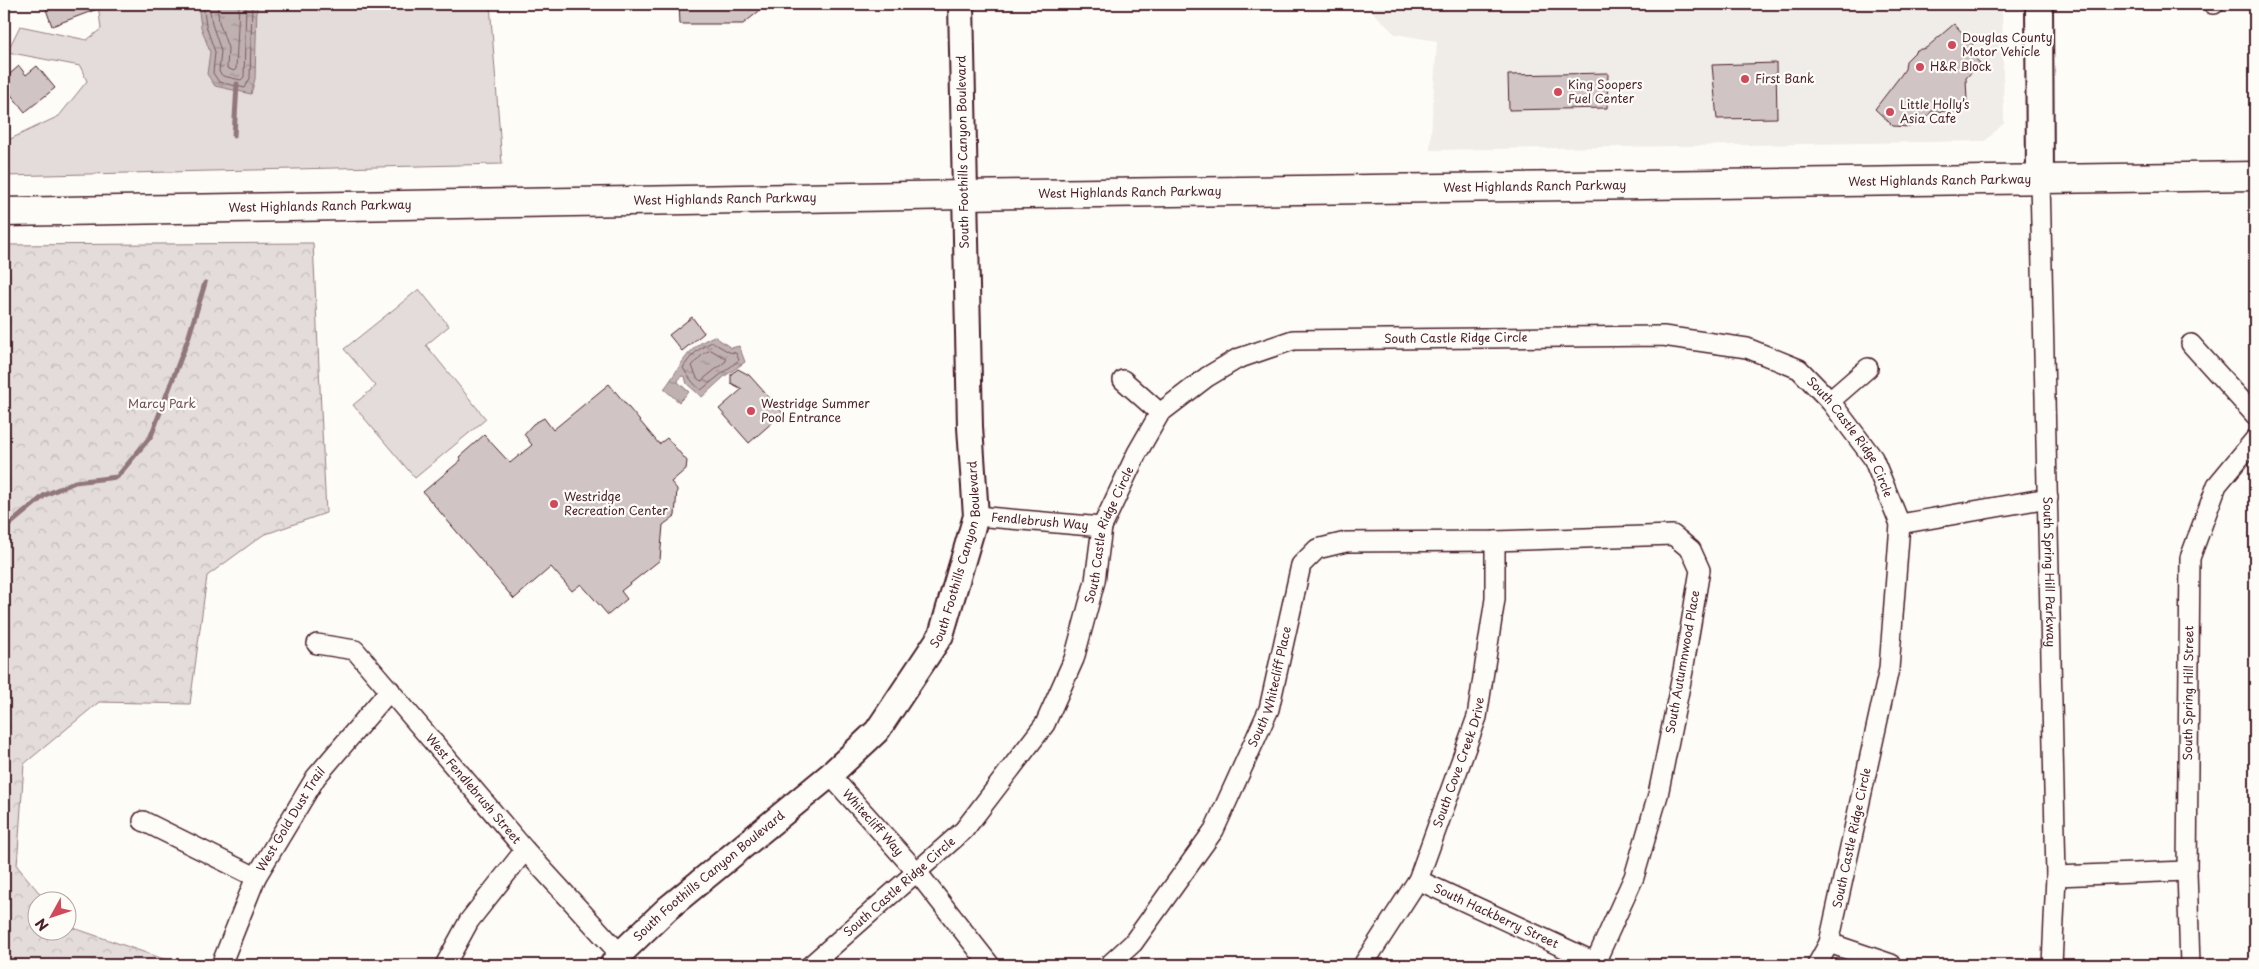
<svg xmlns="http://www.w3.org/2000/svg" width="2259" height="969" font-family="'Playpen Sans',sans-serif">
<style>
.built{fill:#f0ece8}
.green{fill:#e3dcda;stroke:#967e82}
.park{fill:url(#park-crowns);stroke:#967e82}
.water{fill:url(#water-ripples);stroke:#91777b}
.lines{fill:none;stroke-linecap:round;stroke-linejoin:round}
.shore{stroke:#795961;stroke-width:1}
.stream{stroke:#91777b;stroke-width:5}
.building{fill:#d0c5c4;stroke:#4a1f2b}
.minor-casing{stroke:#4a1f2b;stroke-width:22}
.tertiary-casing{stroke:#4a1f2b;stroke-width:28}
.secondary-casing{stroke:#4a1f2b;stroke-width:30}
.primary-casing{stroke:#4a1f2b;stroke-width:31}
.minor{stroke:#fdfcf7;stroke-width:19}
.tertiary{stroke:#fdfcf7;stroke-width:24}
.secondary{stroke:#fdfcf7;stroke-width:26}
.primary{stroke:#fdfcf7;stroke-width:28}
.poi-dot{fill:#d1495b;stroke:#fdfcf7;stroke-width:2}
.labels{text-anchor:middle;stroke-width:4.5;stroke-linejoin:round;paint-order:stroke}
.poi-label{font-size:12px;fill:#4a1f2b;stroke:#fdfcf7;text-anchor:start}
.street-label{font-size:12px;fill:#4a1f2b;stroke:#fdfcf7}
.park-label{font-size:12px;fill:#704e57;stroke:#fdfcf7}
</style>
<defs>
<pattern id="park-crowns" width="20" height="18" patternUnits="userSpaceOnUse" patternTransform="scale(1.25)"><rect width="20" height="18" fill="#e3dcda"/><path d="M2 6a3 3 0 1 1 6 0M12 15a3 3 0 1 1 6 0" fill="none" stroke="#c4bcbb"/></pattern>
<pattern id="water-ripples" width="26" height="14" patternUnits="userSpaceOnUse" patternTransform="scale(1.25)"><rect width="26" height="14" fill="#c0b1b1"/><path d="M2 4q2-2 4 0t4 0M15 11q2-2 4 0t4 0" fill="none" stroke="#9e8f90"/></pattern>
</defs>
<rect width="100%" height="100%" fill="#fdfcf7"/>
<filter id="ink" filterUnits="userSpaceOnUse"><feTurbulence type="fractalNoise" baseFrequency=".02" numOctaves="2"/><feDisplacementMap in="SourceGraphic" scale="10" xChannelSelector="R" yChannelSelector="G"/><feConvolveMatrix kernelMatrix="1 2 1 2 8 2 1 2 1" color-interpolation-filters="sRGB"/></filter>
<g filter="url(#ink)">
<!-- built -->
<path class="built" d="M1365 4H2002L2004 123 1985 141 1430 150 1437 41 1395 34Z"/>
<!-- green -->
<g class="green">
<path d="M98 4H490L502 164 4 176V142L59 116 87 81 80 66 7 52 20 26 87 40 101 29Z"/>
<path d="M419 289 449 326 426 345 486 419 415 478 353 405 376 386 344 349Z"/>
</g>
<!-- park -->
<path class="park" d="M313 243 326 513 263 535 207 576 190 704 99 702 24 764 17 866 46 901 38 902V932H68V926L181 965H4V245Z"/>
<!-- water -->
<g class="water">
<path d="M198 4H257L255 79 251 94 215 86 207 74 210 52 201 27Z"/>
<path d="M714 336 731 348 739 346 745 362 725 376 702 397 687 384 685 377 682 376 679 378 678 382 689 392 679 402 664 389C682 366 685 348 714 336Z"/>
</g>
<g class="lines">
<!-- shore -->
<g class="shore">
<path d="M203 4 206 26 215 52 213 73 219 82 245 88 250 78 252 4"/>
<path d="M209 4 212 24 221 51 219 72 223 76 241 80 244 77 246 4"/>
<path d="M217 4 219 22 228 48 227 68 234 71 236 69 239 4"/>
<path d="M712 342 729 352 736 353 739 360 701 390C693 384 688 376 683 368 690 356 699 348 712 342Z"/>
<path d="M711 350 725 358 726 361 701 381 697 378 692 366 703 354Z"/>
</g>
<!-- stream -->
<g class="stream">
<path d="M234 136 237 84"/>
<path d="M4 529 45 495 75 482 117 477 151 436 188 339 205 283"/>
</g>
</g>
<!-- building -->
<g class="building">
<path d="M44 4H108V5L52 26Z"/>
<path d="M679 4H768L743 24H680Z"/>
<path d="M1954 24 1973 44 1967 51 1980 63 1966 78 1967 101 1956 112 1932 111 1920 125 1914 122 1910 127 1893 126 1875 109 1901 75 1905 69 1906 61 1917 50 1926 48Z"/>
<path d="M1776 63 1777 118 1717 119 1712 65Z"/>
<path d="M19 66 26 75 37 66 55 88 25 112 4 86V79Z"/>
<path d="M1608 73 1607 108 1509 110 1508 75Z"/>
<path d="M692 317 704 333 682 351 669 335Z"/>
<path d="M738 369 749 375 783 413 749 443 719 409 742 389 731 383V374Z"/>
<path d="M609 384 659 444 667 438 687 461 686 469 671 482 677 489 675 516 663 525 660 560 621 591 627 599 608 615 581 584 572 591 551 567 514 599 423 492 461 460 459 457 484 435 510 463 532 445 524 434 533 424 544 418 553 430Z"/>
</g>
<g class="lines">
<!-- minor casing -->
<g class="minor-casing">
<g id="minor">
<path d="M2213 4H2214"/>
<path id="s1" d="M2040 180 2056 876 2052 965"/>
<path d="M2191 344 2255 415"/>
<path d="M1123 380 1160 413"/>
<path d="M1830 401 1868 368"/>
<path id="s2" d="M976 516 1102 527"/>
<path d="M1900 524 2048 498"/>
<path id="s3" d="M317 644 355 650 525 850 620 954"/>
<path id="s4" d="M830 775 917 872 990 965"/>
<path d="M143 821 256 877"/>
<path d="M2056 876 2187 871"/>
<path id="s5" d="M1418 880 1601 965"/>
<path d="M1829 943 1891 964"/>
<path id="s6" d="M221 965 256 877 316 777 390 690"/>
<path d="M445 965 469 921 525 850"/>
<path id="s7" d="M811 965 964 830 1045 724 1074 659 1095 581 1102 527 1137 453 1160 413 1207 377 1237 359 1293 340 1663 336 1747 348 1799 369 1830 401 1873 458 1900 524 1889 669 1829 943 1817 965"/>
<path id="s8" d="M1109 965 1133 943 1214 830 1269 709 1301 565 1317 549 1346 542 1495 541 1673 535 1691 550 1700 570 1683 671 1658 795 1634 877 1594 965"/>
<path id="s9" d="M1363 965 1418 880 1477 717 1495 599V541"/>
<path id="s10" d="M2190 965 2187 871 2190 558 2217 485 2255 439"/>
</g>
</g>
<!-- tertiary casing -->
<g class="tertiary-casing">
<g id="tertiary">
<path id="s11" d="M612 965 620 954 668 908 830 775 877 731 941 635 976 516 970 427 961 4"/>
</g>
</g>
<!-- secondary casing -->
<g class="secondary-casing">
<path id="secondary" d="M2039 4 2040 180"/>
</g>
<!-- primary casing -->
<g class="primary-casing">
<g id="primary">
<path id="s12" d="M4 212 964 195 2255 176"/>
</g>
</g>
<!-- minor -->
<use href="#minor" class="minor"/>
<!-- tertiary -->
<use href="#tertiary" class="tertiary"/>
<!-- secondary -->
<use href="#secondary" class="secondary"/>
<!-- primary -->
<use href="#primary" class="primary"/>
</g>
</g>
<!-- markers -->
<g class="poi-dot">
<circle cx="1952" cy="45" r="5"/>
<circle cx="1920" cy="67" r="5"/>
<circle cx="1745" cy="79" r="5"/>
<circle cx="1558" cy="92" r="5"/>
<circle cx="1890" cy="112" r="5"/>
<circle cx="751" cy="411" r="5"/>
<circle cx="554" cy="504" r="5"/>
</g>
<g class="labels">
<!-- poi labels -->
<g class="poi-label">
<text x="1962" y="42">Douglas County<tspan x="1962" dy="14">Motor Vehicle</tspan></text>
<text x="1930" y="71">H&amp;R Block</text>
<text x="1755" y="83">First Bank</text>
<text x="1568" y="89">King Soopers<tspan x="1568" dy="14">Fuel Center</tspan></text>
<text x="1900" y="109">Little Holly’s<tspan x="1900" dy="14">Asia Cafe</tspan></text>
<text x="761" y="408">Westridge Summer<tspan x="761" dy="14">Pool Entrance</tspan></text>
<text x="564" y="501">Westridge<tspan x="564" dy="14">Recreation Center</tspan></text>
</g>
<!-- street labels -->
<g class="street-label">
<text transform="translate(963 152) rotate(-91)" y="4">South Foothills Canyon Boulevard</text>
<text dy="4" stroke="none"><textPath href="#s12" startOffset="1936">West Highlands Ranch Parkway</textPath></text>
<text dy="4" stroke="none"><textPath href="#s12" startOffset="1531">West Highlands Ranch Parkway</textPath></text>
<text dy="4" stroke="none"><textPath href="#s12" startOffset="1126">West Highlands Ranch Parkway</textPath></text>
<text dy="4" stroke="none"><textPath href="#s12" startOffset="721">West Highlands Ranch Parkway</textPath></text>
<text dy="4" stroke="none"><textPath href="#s12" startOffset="316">West Highlands Ranch Parkway</textPath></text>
<text dy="4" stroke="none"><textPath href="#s7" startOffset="988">South Castle Ridge Circle</textPath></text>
<text dy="4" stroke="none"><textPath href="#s7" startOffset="1422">South Castle Ridge Circle</textPath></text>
<text dy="4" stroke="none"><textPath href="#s2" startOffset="64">Fendlebrush Way</textPath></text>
<text dy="4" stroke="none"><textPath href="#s7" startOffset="538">South Castle Ridge Circle</textPath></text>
<text dy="4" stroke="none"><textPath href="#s11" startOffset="552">South Foothills Canyon Boulevard</textPath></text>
<text dy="4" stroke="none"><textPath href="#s1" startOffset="392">South Spring Hill Parkway</textPath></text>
<text transform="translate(1683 662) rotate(-80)" y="4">South Autumnwood Place</text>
<text dy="4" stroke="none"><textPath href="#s8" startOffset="326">South Whitecliff Place</textPath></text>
<text dy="4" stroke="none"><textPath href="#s10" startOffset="272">South Spring Hill Street</textPath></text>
<text dy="4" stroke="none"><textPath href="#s9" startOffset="226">South Cove Creek Drive</textPath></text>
<text dy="4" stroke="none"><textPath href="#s3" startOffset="221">West Fendlebrush Street</textPath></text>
<text dy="4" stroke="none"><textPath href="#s6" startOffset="162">West Gold Dust Trail</textPath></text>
<text dy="4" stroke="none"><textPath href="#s4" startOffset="64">Whitecliff Way</textPath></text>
<text transform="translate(1852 838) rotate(-78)" y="4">South Castle Ridge Circle</text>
<text dy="4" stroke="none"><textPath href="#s11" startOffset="132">South Foothills Canyon Boulevard</textPath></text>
<text dy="4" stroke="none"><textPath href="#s7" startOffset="118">South Castle Ridge Circle</textPath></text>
<text dy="4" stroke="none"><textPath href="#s5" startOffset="86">South Hackberry Street</textPath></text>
</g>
<!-- park labels -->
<g class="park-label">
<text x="162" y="408">Marcy Park</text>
</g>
</g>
<!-- margin -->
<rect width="2259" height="969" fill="none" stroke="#fdfcf7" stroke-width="20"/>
<rect x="10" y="10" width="2239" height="949" fill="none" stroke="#4a1f2b" stroke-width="2" filter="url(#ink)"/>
<!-- north arrow -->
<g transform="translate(52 916) rotate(230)"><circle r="24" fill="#fdfcf7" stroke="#b5a4a5"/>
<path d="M0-4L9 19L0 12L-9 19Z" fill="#d1495b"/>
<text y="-8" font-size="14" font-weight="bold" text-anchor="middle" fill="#4a1f2b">N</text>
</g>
</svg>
